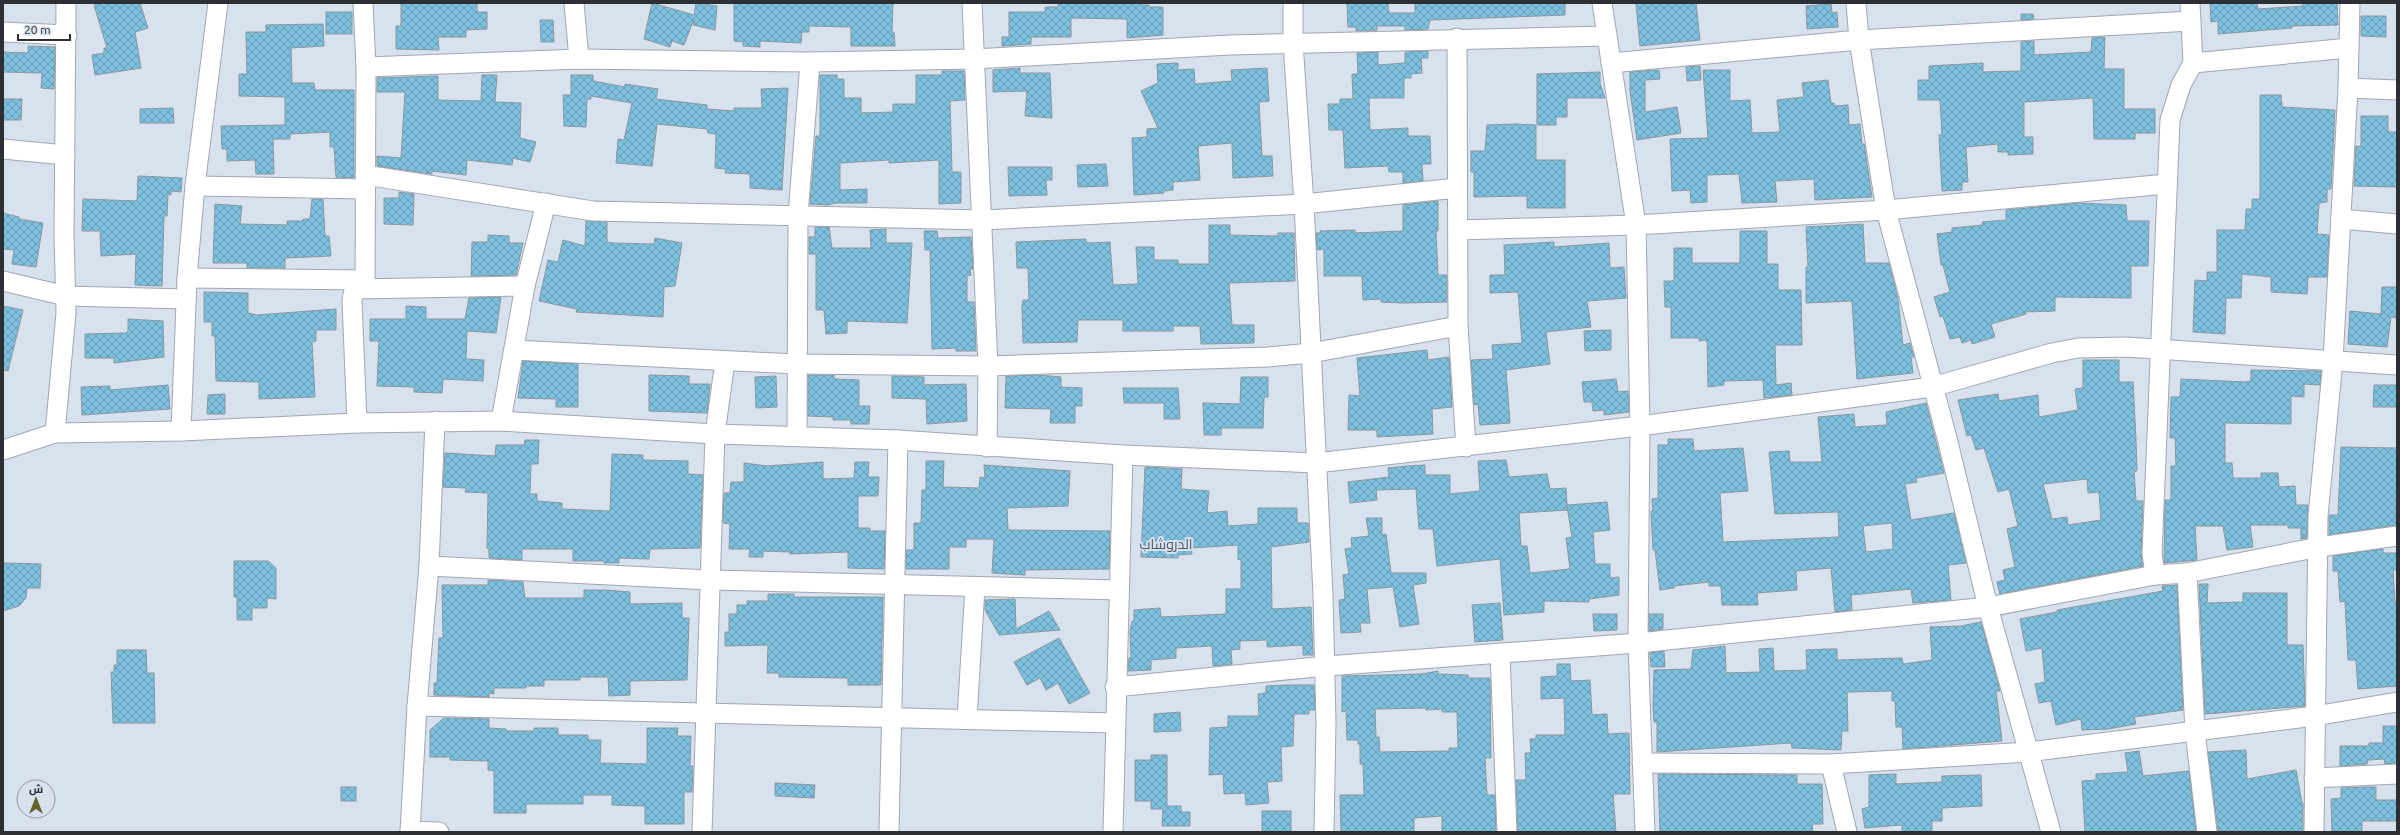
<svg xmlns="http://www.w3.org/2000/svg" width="2400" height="835" font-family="Ubuntu,Cairo,sans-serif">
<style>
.building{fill:url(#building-cross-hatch);stroke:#88979e;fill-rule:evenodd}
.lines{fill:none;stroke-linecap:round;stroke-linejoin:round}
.minor-casing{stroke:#9fa7b4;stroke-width:21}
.minor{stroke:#fff;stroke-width:19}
.labels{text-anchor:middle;stroke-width:4;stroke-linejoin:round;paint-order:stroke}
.neighbourhood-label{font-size:14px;fill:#505863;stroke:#d8e1ee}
</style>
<defs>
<pattern id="building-cross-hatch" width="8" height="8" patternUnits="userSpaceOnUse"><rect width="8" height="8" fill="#7dc1df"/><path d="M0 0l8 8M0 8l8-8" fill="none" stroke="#679db6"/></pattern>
</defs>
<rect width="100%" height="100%" fill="#d8e1ee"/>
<!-- building -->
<g class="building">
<path d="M101 3H140L148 28 135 32 141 68 95 75 92 55 104 53V48H107L94 5Z"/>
<path d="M401 3H477V12H487V29L466 30V37H438L439 50 396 49V26H401Z"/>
<path d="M652 3 694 15 696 3 717 6 715 30 693 25 694 19 684 45 672 41 670 47 644 39Z"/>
<path d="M734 3H893L892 32H894L895 46H851V27L809 26V32H802L801 43 760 41V47L743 46V42L734 41Z"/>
<path d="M1058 3H1142V5H1149V7H1163V35L1127 38V19L1071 18V37H1031V44L1002 46V37H1009V12H1045V7H1058Z"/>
<path d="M1347 3H1388L1389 13H1415V3H1565V15L1430 20 1428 29 1405 30V26H1377V30L1356 31V27H1348Z"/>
<path d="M1636 3H1696L1700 40 1640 46Z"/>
<path d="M2210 3H2257L2258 9 2303 6V3H2337L2338 25 2292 26V28L2218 34V21L2211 22Z"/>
<path d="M1831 4 1832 13 1837 12 1838 27 1807 29 1806 6Z"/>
<rect x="326" y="12" width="26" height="22"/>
<path d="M2021 14H2033L2034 19 2021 20Z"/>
<path d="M2361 16H2386V37L2361 36Z"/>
<path d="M540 20H553L554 42H541Z"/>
<path d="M323 24 324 46 291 48 292 83H314L315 90H354V178L336 177 334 147H330V132L290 134V139H273L274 174H256L255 160 227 161V149H222L221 126 285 125V97L239 96V74H247L246 32H266V25Z"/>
<path d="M2105 37 2104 69H2124V109H2155V133H2135V139H2094L2093 98 2024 102V137H2033V154L2008 155V152H1998V144L1966 147 1968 182H1962V190L1942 191 1939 135H1942L1940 100H1918V80H1929V66L1983 63V72L2021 71V42L2034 41V55L2091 52 2092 38Z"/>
<path d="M28 46 55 47 54 89 41 88 42 73 3 72V52L28 53Z"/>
<path d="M1428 51V58H1421L1422 73 1411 74V78H1404V98H1369L1370 130 1408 128V136H1430L1431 164H1422L1423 181 1403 183V172H1389L1388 166 1345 168 1343 130H1329L1328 104H1340V99H1353L1352 74H1358L1357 53 1378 52V65L1405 63V52Z"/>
<path d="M1178 63V70L1194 69 1195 84 1232 81 1231 70 1267 68 1269 101 1259 102 1262 156H1272L1273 176 1233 178 1232 143 1198 146 1200 180 1173 182V190L1164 191V193L1134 195 1132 138 1147 137V129L1158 128 1141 91 1158 83 1157 64Z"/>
<path d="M1700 66 1701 80 1687 81 1686 67Z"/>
<path d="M1020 68V73H1050L1052 118 1025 116 1027 91 993 92V70Z"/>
<path d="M1659 70 1660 79 1645 80V112L1677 107 1681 133 1637 140 1630 91V72Z"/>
<path d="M1703 70H1730V101L1750 100 1752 133 1780 132 1777 100 1804 97 1802 83 1828 80 1831 103H1834V106L1848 105 1849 125 1860 124 1862 144H1864L1872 197 1815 200 1814 179 1775 181 1777 202 1742 203 1739 174 1707 175V202L1691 203 1690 190 1672 191 1670 139 1708 138Z"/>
<path d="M942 71H964L965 100 950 101 952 172H961V203L939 204V160L889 163V160L840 163V190L867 189V203H836L828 205 810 204 816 136H820V75H837V79H844V98H861V113L893 112V104H916V75H942Z"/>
<path d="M1600 72V83L1605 98H1567V117H1556V125H1537V74Z"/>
<path d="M482 75H497L495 102 521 103 520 138 536 142 530 162 513 158 512 165 467 160 466 175 432 171V174L377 166V156L401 158 405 92H377V78L438 76V100L481 101Z"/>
<path d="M571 75H593V81L625 87V84L658 89 656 99 707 105V109L734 111V108H762L761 89 788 88 782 190 750 188V174L725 173 726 169 715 168 716 134 708 133 707 129 657 124 652 166 616 163 618 139 624 140 632 103 591 96V99H587L586 127 564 126 563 95H571Z"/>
<path d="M2260 95H2281L2282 107 2335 110 2331 189H2327V202L2319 203 2317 234 2329 235 2327 277H2308L2307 294 2271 292V277L2242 274 2241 298H2226L2225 334 2193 332 2195 280 2207 281V272H2217V230H2245L2246 209H2252V199H2260Z"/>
<path d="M3 99H22L21 120H3Z"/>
<path d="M173 108 174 123H140V109Z"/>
<path d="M2361 116H2388V132H2397V187L2354 186 2356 146 2361 147Z"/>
<path d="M1516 124 1536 125V160H1565V208H1527V196L1474 197V172H1471V151H1485L1487 125Z"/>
<path d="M1106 164 1108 186 1078 187 1077 165Z"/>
<path d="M1008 167H1052V180H1046L1047 195 1009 196Z"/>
<path d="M138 176 182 178 181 192 171 191V195L168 194 167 216H164L162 286 135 285 136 254 101 256 100 231H82L83 199 137 201Z"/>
<path d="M399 192 414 194 413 225 384 224V198H399Z"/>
<path d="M312 199H323L325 236H329L331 256 285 258V268H247V263H213L215 204 242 206 240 224 287 225V221H303V219H310Z"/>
<path d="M1438 201V231H1436L1438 275H1447V302L1403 303 1381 302V299L1363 300 1362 276H1324V249L1317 250 1316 233H1320V231L1355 230V233L1403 231V205Z"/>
<path d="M2078 203 2126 205 2127 221H2149L2148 266H2131V298L2055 297V311L2025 312 2026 314 1991 324 1995 337 1972 344 1971 340 1962 343 1960 337 1950 339 1943 316 1940 317 1934 297 1950 292 1943 265H1941L1937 234 1952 232V228L1983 225 1982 222 2006 220V210Z"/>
<path d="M3 213 19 217V219L43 223 36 267 12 264 14 250 3 249Z"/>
<path d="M586 221 607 222V242L613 243 654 244 655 238 682 243 675 286 664 287 663 317 576 312 577 309 539 301 548 260 558 262 563 240 585 246Z"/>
<path d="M1863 224 1865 263H1889L1898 299 1903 345 1910 343 1914 357H1911L1913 373 1857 379 1852 301 1806 303V267H1808L1806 227Z"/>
<path d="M1209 225H1230V235L1278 236V233H1294L1295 281 1229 283 1232 325H1254V343L1201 344 1200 326H1173V331H1123V320H1078L1077 342 1023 343 1022 306 1023 300H1029L1028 268H1017L1016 242 1086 239V242L1091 243 1110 242 1113 285 1138 284 1136 247H1154V260H1178V264H1209Z"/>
<path d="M815 227H829L832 248H871L870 230 886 229V243H912L907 323 847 321V333L826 334 824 310H816V254H809V237H815Z"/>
<path d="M924 231H937L938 238 971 237 973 269H970L971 275 967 276V302H974L976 351H956V348L932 349 930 250H925Z"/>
<path d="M1740 231H1767V264H1778V290H1801L1802 345H1775L1776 385 1791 383 1792 395 1764 398 1763 380 1724 381V385L1708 387 1707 340 1699 341V338H1671V307H1665L1664 281H1674V248H1692V263H1740Z"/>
<path d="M488 235 509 236V243H523L516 275 471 276 472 242H488Z"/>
<path d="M1554 242V247L1609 243 1610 268 1624 267 1626 298 1587 301 1591 327 1546 332 1550 364 1506 370 1510 423 1480 425 1478 404 1474 405 1471 360 1493 359 1492 345 1522 343 1518 292 1490 293V275H1505L1504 245Z"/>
<path d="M2382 287H2397V318L2391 317 2387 347 2348 344 2350 311 2381 314Z"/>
<path d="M204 292 248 293V313L257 315 336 309V330H316V341L312 342 315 397 259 399V382L216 381 215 336H212V322H204Z"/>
<path d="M501 297 496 333 467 331 466 359 484 360 483 381 443 379 442 393 414 392V387L377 386 379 341H370V319H406V306L426 307V319H465L469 298Z"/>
<path d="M3 306 23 310 8 371 3 370Z"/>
<path d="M128 319 163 321 164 357 114 363V358H85V334L126 333 128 331Z"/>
<path d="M1611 330V350L1585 351 1584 331Z"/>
<path d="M1427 350 1428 360 1449 357 1452 407 1432 409 1433 434 1377 437V430H1348L1349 395 1360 396 1357 358Z"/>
<path d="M2083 360H2119V382H2133L2136 440 2137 471H2134L2136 501H2143L2141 554 2143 566 2000 594 1997 582 2005 580 2003 570 2015 567 2007 529 2018 526 2009 489 1998 492 1984 448 1976 450 1971 435 1967 436 1958 400 1998 394 1999 401 2038 395 2039 417 2078 410 2075 389 2083 388ZM2087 479 2088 493 2099 492 2101 520 2068 525 2067 517 2052 519 2043 484Z"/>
<path d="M523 361 578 364V407H556V399L518 398Z"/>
<path d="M2251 370 2321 371 2320 385 2304 384V397L2291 396V424L2225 423V463H2232L2233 478H2261V473H2278L2279 487 2295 486 2296 505H2308L2307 538 2301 539V528H2288V525H2250L2253 547 2227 550 2223 526H2195L2197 560 2164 563 2165 500H2171V466H2176L2175 438H2170L2171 397H2180L2181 379 2245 382 2251 381Z"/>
<path d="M649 375 689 376V384H710L707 413 649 411Z"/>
<path d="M808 375H834V379L859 380V406H870L869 424H851V420H833V417L808 416Z"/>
<path d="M1038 375 1061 377V387L1082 388V406H1075V423H1050L1051 409 1005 408 1006 376Z"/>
<path d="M776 376 777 407 756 408 755 377Z"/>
<path d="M892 376 924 377V385L966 384 967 421 927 424 926 399 892 398Z"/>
<path d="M1241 377H1268V397H1264L1263 428H1221V435H1204L1203 403 1240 404Z"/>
<path d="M1616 379 1618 392 1628 391 1629 412 1604 415V410L1593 411 1592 402H1584L1582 382Z"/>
<path d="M168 385 170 409 82 415 81 387 110 386V390Z"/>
<path d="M2374 385H2397V407H2373Z"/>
<path d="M1123 388H1178L1180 419H1164V403H1124Z"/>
<path d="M225 394V414H207L208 395Z"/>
<path d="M1926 403 1944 473 1916 478 1917 482 1905 484 1911 520 1954 513 1966 563 1948 565 1951 600 1913 603 1911 589 1851 595 1852 610 1835 612 1831 568 1796 571 1797 590 1757 593 1758 605H1722L1721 586H1709V582L1674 586V588L1660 590 1655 550H1653L1651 511H1653L1652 499 1658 498V445H1668V439H1693L1694 451 1743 448 1748 491 1720 493 1723 542 1839 537 1838 512 1775 514 1769 452 1789 451 1790 462H1822L1818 417 1854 414 1855 427 1887 425 1886 412ZM1892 523 1893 549 1866 552 1863 526Z"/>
<path d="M525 440H539L538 464H531L530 494H537V501L562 503V509L610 511 612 454 643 455V460L688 461V474L703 475 700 548 650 549 649 559 619 558V563H604V561H573V549H522V560L489 558V549L487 548 488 493 465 492 466 488 443 487 445 453 495 456 496 445H524Z"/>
<path d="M2341 447 2397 448 2396 525 2329 535V515H2338Z"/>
<path d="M1506 460 1509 477 1547 474 1550 489 1566 488 1567 505 1607 502 1610 530 1593 532 1595 564H1610V578L1619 577V595L1589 599V602L1544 601V612L1504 615 1500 559 1437 566 1433 529H1419L1416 489 1376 490 1377 500 1350 503 1348 482 1389 477 1388 468 1407 466 1425 465V475H1450V494L1480 491 1478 461ZM1567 506 1572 537 1566 538 1570 569 1530 573 1527 546H1521L1519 513 1568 510Z"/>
<path d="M926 461H944L943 487 979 488 980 477 985 478 984 465 1070 471 1068 506 1007 508 1008 530 1110 531 1109 569 1025 570V575L992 573 994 539H966V547H949V569H906V550H914V523H921L922 490H926Z"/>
<path d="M823 462V479L854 478 855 462H869L868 477H879L878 496H858V528H870V531H885L884 569 848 568V552L790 554V552L763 551V557H749L750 549H729L730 524 723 523 724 493H730L731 482H744V463L767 466Z"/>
<path d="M1145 467 1182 469 1181 489 1209 491 1207 513 1227 511 1228 526 1258 524V508H1297V523H1308L1309 542 1271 547 1272 609 1311 607 1313 655H1303V645L1267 647V640L1240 641V649L1231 650 1232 664 1213 666 1212 646 1176 648V658L1151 660V670L1128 671 1129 658H1131L1130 631 1132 621H1134V610L1160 608 1161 617 1226 614V589H1241V559L1238 560V545L1191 548 1192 554 1178 555V558L1141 557Z"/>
<path d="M1366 518H1382V535L1386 534 1391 573H1426V583L1413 585 1419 624 1400 627 1393 587 1367 589 1370 623H1360L1361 632 1341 633 1339 600 1345 599 1343 575 1349 574 1345 549 1352 548 1351 538 1369 536Z"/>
<path d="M2383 549V553H2397V570H2393L2395 603H2397V686L2358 689 2356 660H2348L2345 601 2340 602 2338 571H2333V556Z"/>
<path d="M234 561H268L276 568V599L267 598V608H252V620H237V597H234Z"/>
<path d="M3 563 41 564 40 588H27L26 598 19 606 3 611Z"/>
<path d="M488 580 523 582 525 598H584V590H605L630 592V604L682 603V618H689L687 680 630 681V695L609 696 608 677H580V680H544V686H526V688H494V694L489 693V697L434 695V683H437L439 638H443L442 585H488Z"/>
<path d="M2199 584H2208L2207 603 2243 602V593H2287V645H2303L2305 706 2205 714Z"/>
<path d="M2177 585 2183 710 2134 717 2136 724 2108 729 2082 730 2081 719 2056 725 2051 701 2039 703 2035 684 2045 682 2042 648 2026 651 2020 619 2057 612V610L2163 591 2162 586Z"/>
<path d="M768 594H794V597H883L881 685H848V678L779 677V673H767L768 645 725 646V632H729V614H737V605H747V601H768Z"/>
<path d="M1015 599 1016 629 1049 611 1060 630 999 635 985 610V600Z"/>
<path d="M1500 603 1503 640 1475 642 1472 605Z"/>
<path d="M1593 614H1617V630L1594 631Z"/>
<path d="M1649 614H1663V629L1649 631Z"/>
<path d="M1981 622 2000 691H1996L2002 741 1903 749 1902 727H1896L1895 701H1892V691L1848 692 1847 694 1848 731H1842L1841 750 1792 748 1791 743 1657 752V722H1654L1653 707 1654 670 1691 669 1693 650 1725 646 1726 673 1760 672 1759 649 1773 648 1774 671 1807 670 1806 650 1829 649H1837V660L1902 658 1903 664 1932 660 1930 627 1961 626Z"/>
<path d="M1059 638 1090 693 1069 704 1058 683 1046 690 1040 678 1027 685 1014 662Z"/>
<path d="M117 650H146L147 673H154L155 723H113L111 672H114V665H117Z"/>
<path d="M1664 651 1665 667H1651L1650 653Z"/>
<path d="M1557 664H1570L1571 681 1590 680 1592 715 1607 714 1608 734 1629 733 1630 794H1613L1616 832H1518L1516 780H1526L1525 753H1531L1530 739H1536V735H1565L1564 698 1541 699V677L1557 676Z"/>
<path d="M1438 671V674L1468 675V678H1490L1491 758H1485L1487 795H1495L1496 832H1442V816L1414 818V832H1341L1340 795H1364L1363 764H1360V744H1358V740H1347L1346 711 1342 712V676L1422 674ZM1426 708V710L1442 709V712H1457L1458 748H1449V751L1380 752 1379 737H1376L1375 709Z"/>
<path d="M1286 685H1314L1315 710H1309V714H1294L1293 746 1281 747 1282 781 1267 782 1269 803 1246 805 1245 793 1224 794 1223 774 1209 775 1210 728 1228 727V716H1259L1258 694 1266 693V686Z"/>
<path d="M1180 712 1181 731 1154 732V714Z"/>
<path d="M444 718 489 719V728L506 729V731H534V728H558V735H588V740H601L600 763 647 764V728H678L677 736H691L690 766H693L692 792H684V824H645V806L612 805V795H583V804H526V813H494V771L488 770V761L450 760V757H430V730Z"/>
<path d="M2383 726H2397V763L2385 764 2384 759 2368 760 2367 764 2340 766V746H2369V743H2383Z"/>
<path d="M2246 750 2247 779 2296 770 2302 803H2303V832L2218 831 2208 752Z"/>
<path d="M2139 751 2143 776 2189 771 2196 831 2085 832 2082 781 2096 780V774L2128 772 2125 753Z"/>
<path d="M1151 755H1167V806H1181V812H1190V826H1162L1163 809H1151V801H1135V760H1151Z"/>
<path d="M1658 774 1797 775V784H1822L1823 824H1812L1813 832H1660Z"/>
<path d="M1896 774V784L1942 782V776L1981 775 1982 806 1942 808V821H1932V832H1902V825L1865 828 1862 809 1869 807V775Z"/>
<path d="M775 783 815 785 814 798 775 796Z"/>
<rect x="341" y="787" width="15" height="14"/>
<path d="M2367 787H2376V800H2397V821H2362V832H2332L2331 799 2341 798V788Z"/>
<rect x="1262" y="811" width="29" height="21"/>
</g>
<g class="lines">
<!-- minor casing -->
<g class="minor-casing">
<g id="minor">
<path d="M363 3 366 67 365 288"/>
<path d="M574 3 579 59"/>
<path d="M972 3 988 366 987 447"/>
<path d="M1293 3V43L1304 204 1323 595 1326 723 1324 832"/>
<path d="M1602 3 1636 225 1640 426 1638 643 1645 832"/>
<path d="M1856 3 1859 40 1886 210 1947 438 1988 607 2051 832"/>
<path d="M3 32 67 35"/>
<path d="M1457 38 1458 326 1466 447"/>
<path d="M1611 63 1859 40 2191 21"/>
<path d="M2193 63 2349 48"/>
<path d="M366 67 579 59 810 62 974 59 1230 45 1607 36"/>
<path d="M2348 88 2397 90"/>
<path d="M3 149 65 155"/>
<path d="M365 175 593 211 983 220 1304 204 1457 188"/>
<path d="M195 186 365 189"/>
<path d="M2341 219 2397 224"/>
<path d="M1458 230 1636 225 1886 210 2167 184"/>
<path d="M187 278 364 280"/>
<path d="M3 281 66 296 186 299"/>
<path d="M514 350 796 364 988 366 1268 357 1311 353 1458 326"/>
<path d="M501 421 525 286 546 203"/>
<path d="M357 423 352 301 353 294 356 289 525 286"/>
<path d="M181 431 187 278 195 186 218 3"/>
<path d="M55 433 66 313 64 235 66 3"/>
<path d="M797 436 798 215 810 62"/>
<path d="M3 450 55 433 181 431 357 423 501 421 715 434 898 440 1123 455 1316 463 1640 426 1932 387 2052 353 2078 348 2126 347 2397 365"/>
<path d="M429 566 710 580 1119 590"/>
<path d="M2187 573 2195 732 2207 832"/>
<path d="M2155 575 2152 554 2170 120 2181 85 2193 63 2190 3"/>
<path d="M1500 653 1507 832"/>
<path d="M1115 687 1326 666 1638 643 1988 607 2155 575 2187 573 2319 547 2397 536"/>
<path d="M417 706 1115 723"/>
<path d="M967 719 975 587"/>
<path d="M1642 763 1831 764 2028 752 2315 716 2397 702"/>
<path d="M1831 764 1847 832"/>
<path d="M2314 778 2397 774"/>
<path d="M410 831 439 832"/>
<path d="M410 832 417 706 429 566 435 421"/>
<path d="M702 832 715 434 725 361"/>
<path d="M889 832 898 440"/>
<path d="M1113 832 1123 455"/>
<path d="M2314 832 2318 516 2333 361 2348 88 2350 3"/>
</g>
</g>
<!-- minor -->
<use href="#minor" class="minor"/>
</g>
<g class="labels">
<!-- neighbourhood labels -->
<g class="neighbourhood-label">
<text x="1166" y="549">الدروشاب</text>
</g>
</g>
<!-- border -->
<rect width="2400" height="835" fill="none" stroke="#2c2f34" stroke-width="8"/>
<!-- north arrow -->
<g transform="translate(36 799)"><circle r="19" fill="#d8e1ee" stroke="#939aa4"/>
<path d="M0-3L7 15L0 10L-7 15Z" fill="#65622f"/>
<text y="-6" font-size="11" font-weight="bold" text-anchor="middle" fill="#2c2f34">ش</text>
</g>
<!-- scale -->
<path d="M18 34v6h52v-6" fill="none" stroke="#2c2f34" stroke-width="2"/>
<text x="24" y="34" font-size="12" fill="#2c2f34" stroke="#d8e1ee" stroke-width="3" paint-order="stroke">20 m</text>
</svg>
